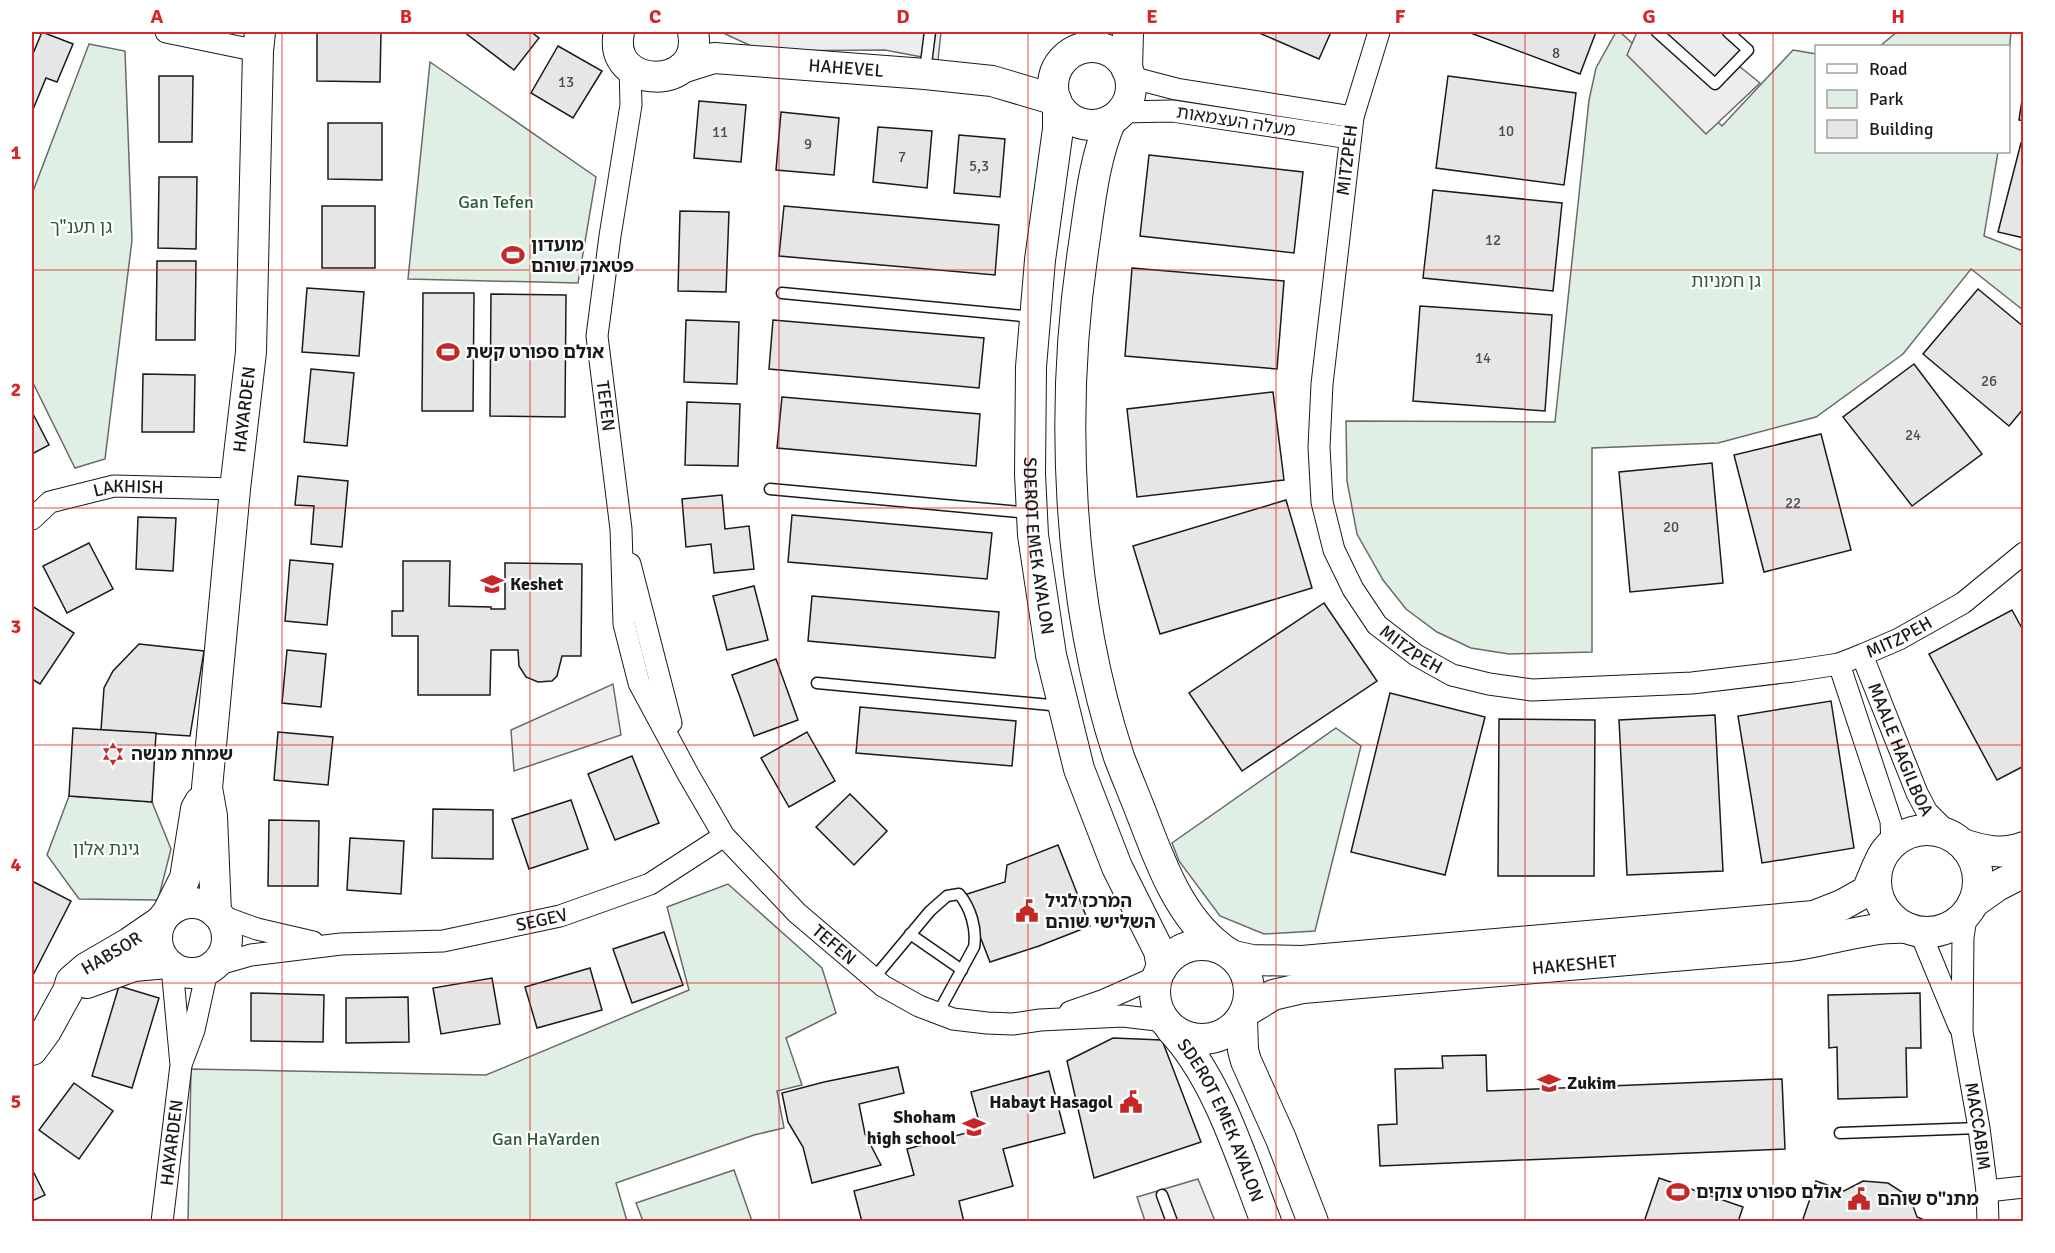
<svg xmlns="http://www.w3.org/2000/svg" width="2055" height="1253" font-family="Signika,'Noto Sans Hebrew',sans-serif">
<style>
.green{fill:#e0efe3;stroke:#6a6a6a;stroke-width:1.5}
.parking{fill:#ededed;stroke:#6a6a6a;stroke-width:1.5}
.building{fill:#e6e6e6;stroke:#1a1a1a;stroke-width:1.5}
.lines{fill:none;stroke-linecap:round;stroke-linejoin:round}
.lane-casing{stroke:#1a1a1a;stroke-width:13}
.street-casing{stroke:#1a1a1a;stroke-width:23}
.secondary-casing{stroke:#1a1a1a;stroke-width:32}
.lane{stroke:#fff;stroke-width:10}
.street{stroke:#fff;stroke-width:21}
.secondary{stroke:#fff;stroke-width:30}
.grid{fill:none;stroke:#d62828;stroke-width:1.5;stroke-opacity:0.55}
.labels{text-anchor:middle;stroke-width:4.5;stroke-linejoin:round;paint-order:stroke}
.number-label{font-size:15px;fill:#4d4d4d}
.street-label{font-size:18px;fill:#1a1a1a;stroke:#fff}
.park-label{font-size:18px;fill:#2b5a34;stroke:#fff}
.poi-label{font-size:18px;font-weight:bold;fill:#1a1a1a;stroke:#fff;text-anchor:start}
.neatline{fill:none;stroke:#d62828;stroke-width:2}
.grid-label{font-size:20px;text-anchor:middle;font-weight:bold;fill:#d62828}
</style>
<rect width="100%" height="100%" fill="#fff"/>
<!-- green -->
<g class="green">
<path d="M1616 32H1620L1722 126 1793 50 1816 54V152H1998L1984 236 2023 251V310L1971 269 1903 354 1816 417 1718 443 1592 448V652L1509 654 1471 648 1437 632 1406 609 1383 580 1357 534 1347 481 1346 421 1555 422 1589 100 1596 68Z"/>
<path d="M1897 32H2011L2009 54 2008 46H1880Z"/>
<path d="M89 44 125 51 132 240 105 459 75 468 34 385 32 386V194Z"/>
<path d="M430 62 596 177 578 283 408 279Z"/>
<path d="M1336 728 1361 746 1315 931 1264 934 1220 916 1179 861 1172 843Z"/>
<path d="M69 796 152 802 171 849 158 900 79 899 47 855Z"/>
<path d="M728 884 822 968 836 1013 786 1038 802 1085 777 1091 784 1128 754 1135 616 1183 627 1221 188 1222 191 1069 486 1075 689 990 667 907Z"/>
<path d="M734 1170 752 1221H643L636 1203Z"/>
</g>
<!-- parking -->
<g class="parking">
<path d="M721 32H941L938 60 885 50 762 51Z"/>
<path d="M1637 32H1727L1752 54 1739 66 1760 83 1706 134 1627 55Z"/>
<path d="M613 684 621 735 514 771 511 730Z"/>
<path d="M1198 1179 1215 1221H1145L1137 1197Z"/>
</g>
<!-- building -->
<g class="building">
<path d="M42 32 73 44 57 82 46 78 34 107 32 106V56Z"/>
<path d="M317 32H381L380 82 317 81Z"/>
<path d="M464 32H531L539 38 514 70Z"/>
<path d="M1257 32H1331L1319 59Z"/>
<path d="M1468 32H1596L1580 74Z"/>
<path d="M558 46 602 71 573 118 531 93Z"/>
<path d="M159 76H193L192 142H159Z"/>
<path d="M1448 76 1576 93 1564 185 1436 168Z"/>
<path d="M2024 87V121L2019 120Z"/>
<path d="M699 101 746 105 741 162 694 158Z"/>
<path d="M781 112 839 118 834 175 776 170Z"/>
<path d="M328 123H382V180L328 179Z"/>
<path d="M878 127 932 131 927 188 873 182Z"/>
<path d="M959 135 1005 139 1000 197 954 193Z"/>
<path d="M2021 143 2024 144V238L1998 232Z"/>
<path d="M1149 155 1303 172 1294 253 1140 236Z"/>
<path d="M159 177H197L196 249 158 248Z"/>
<path d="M1433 190 1562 203 1553 291 1423 278Z"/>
<rect x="322" y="206" width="53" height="62"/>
<path d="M784 206 999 225 995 275 779 256Z"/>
<path d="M680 211 729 212 726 292 678 291Z"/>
<path d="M157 261H196L195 340H156Z"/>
<path d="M1132 268 1284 281 1277 369 1125 356Z"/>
<path d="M307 288 364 292 359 356 302 352Z"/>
<path d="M1978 289 2024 327V408L2009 426 1923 354Z"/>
<path d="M423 293H474L473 411H422Z"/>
<path d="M491 294 566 295 565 417 490 416Z"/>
<path d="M1420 306 1552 315 1545 411 1413 401Z"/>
<path d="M686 320 739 322 737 384 684 382Z"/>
<path d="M773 320 984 338 979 388 769 369Z"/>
<path d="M1914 364 1982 454 1912 506 1843 417Z"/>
<path d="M311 369 354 373 347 446 304 442Z"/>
<path d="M143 374 195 375 194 432H142Z"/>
<path d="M1273 392 1284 480 1137 497 1127 409Z"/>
<path d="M782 397 980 414 976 466 777 448Z"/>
<path d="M687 402 740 404 738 466 685 465Z"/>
<path d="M32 412 49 445 32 454Z"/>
<path d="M1821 434 1851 550 1764 572 1734 455Z"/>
<path d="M1712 463 1723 583 1630 592 1619 472Z"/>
<path d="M298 476 348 481 342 547 311 544 314 506 295 505Z"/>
<path d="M722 495 725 529 749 526 754 569 714 573 711 544 686 547 682 499Z"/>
<path d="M1286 500 1312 588 1160 634 1133 546Z"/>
<path d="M792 515 992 533 987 579 788 562Z"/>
<path d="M138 517 176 518 173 571 136 569Z"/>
<path d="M89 543 113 589 67 613 43 566Z"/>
<path d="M290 560 333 564 327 625 285 621Z"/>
<path d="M403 561H450L449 606 491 607V609H505V563L582 564 581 656H562L557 676 552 681 538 682 526 677 519 666 518 650H491L490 695H418V636H392V611H403Z"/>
<path d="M754 586 768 640 727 650 713 596Z"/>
<path d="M812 596 999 612 995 658 808 641Z"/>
<path d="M1324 603 1377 681 1242 771 1189 693Z"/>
<path d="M32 606 74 633 40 684 32 679Z"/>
<path d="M2012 610 2024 632V766L1997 780 1929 654Z"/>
<path d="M139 644 204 651 190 736 101 730 104 688 113 671Z"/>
<path d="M287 650 326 654 321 707 282 703Z"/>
<path d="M776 659 798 720 754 736 732 675Z"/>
<path d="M1390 693 1485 717 1445 875 1351 852Z"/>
<path d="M1831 701 1854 848 1762 863 1738 716Z"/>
<path d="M860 707 1016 721 1012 766 856 753Z"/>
<path d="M1715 715 1723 871 1627 875 1619 720Z"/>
<path d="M1499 719 1595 720 1594 876H1498Z"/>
<path d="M73 728 156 733 152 802 69 796Z"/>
<path d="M278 732 333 737 328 785 274 780Z"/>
<path d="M807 732 835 781 789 807 761 758Z"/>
<path d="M632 756 659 823 615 840 588 774Z"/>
<path d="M850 794 887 831 854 865 816 827Z"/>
<path d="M571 800 588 849 529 869 512 819Z"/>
<path d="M433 809 493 810V859L432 858Z"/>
<path d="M269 820 319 821 318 886H268Z"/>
<path d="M350 838 404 841 401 894 347 890Z"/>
<path d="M1058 845 1090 926 1039 946 990 962 964 895 1005 882 1007 865Z"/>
<path d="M32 881 71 901 32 977Z"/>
<path d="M664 932 683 985 632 1003 613 949Z"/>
<path d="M590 968 602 1010 537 1028 525 987Z"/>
<path d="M492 978 500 1024 441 1034 433 988Z"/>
<path d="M119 986 159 998 132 1088 92 1076Z"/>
<path d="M251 993 324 995 323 1042 251 1041Z"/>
<path d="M1920 993 1921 1048H1906L1907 1097 1838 1099 1837 1047 1829 1048 1828 995Z"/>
<path d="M408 997 409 1042 346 1043V998Z"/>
<path d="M1113 1038 1162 1040 1201 1142 1094 1178 1067 1061Z"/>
<path d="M1486 1055 1487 1091 1782 1079 1785 1149 1380 1166 1378 1125 1397 1124 1395 1069 1443 1068 1442 1056Z"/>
<path d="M898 1067 904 1093 859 1104 865 1134 881 1165 812 1183 803 1147 788 1122 782 1093 824 1082Z"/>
<path d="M1049 1071 1065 1133 1003 1149 1013 1186 959 1201 964 1222H862L854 1191 914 1175 907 1149 981 1129 971 1092Z"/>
<path d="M74 1083 113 1111 79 1159 39 1130Z"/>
<path d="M32 1169 45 1195 32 1201Z"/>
<path d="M1659 1178 1743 1207 1738 1222H1644Z"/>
<path d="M1816 1181 1844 1191 1863 1181 1888 1183 1905 1194 1912 1203 1917 1217 1929 1222H1802Z"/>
</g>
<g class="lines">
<!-- lane casing -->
<g class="lane-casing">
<g id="lane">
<path d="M1657 32 1715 84 1748 50 1728 32"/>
<path d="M925 71 930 32"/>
<path d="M782 293 1033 317"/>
<path d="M770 489 1030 513"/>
<path d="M817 683 1061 706"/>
<path d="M910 934 962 970"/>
<path d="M874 978 930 911 947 896 959 894C971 908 977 930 974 947L938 1013"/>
<path d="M1840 1133 1979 1128"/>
<path d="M1162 1195 1172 1222"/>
</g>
</g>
<!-- street casing -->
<g class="street-casing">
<g id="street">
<path d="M166 32 258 51"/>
<path id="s1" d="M1379 32 1353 117 1322 384 1319 447 1322 502 1334 550 1353 589 1377 625 1416 655 1452 675 1489 684 1532 690 1692 683 1793 671 1839 664 1862 655 1899 639 1963 603 2024 553"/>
<path id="s2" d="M630 67 631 105 610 236 597 336 621 529 624 624 639 683 688 774 724 836 797 913 883 986 919 1006 953 1019 987 1023 1013 1024 1040 1020 1123 1016 1165 1021"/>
<path d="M1130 77 1176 89 1353 117"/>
<path d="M1121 112 1172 111 1350 138"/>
<path id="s3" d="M32 519 50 502 114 486 235 489"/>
<path d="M630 564 671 723"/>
<path id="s4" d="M1862 655 1917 793 1927 812 1951 836"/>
<path d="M1839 664 1891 821 1892 843"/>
<path id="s5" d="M1967 912 1963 937 1962 1032 1979 1128 1987 1191 1988 1222"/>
<path d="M221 916 257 929 313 942"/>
<path d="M1916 931 1923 939 1959 1026"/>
<path id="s6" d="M216 965 251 955 341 944 443 941 560 916 650 884 724 836"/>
<path d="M1070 1012 1102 1001 1156 977"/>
<path d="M182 1062 194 1030 207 971"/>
<path d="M1987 1191 2024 1187"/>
<path id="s7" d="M162 1222 181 1065 172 967"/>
</g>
</g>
<!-- secondary casing -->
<g class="secondary-casing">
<g id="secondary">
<path d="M619 32C606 91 705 92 693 32"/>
<circle cx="1092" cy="86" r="39"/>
<path id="s8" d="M682 68 714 58 925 74 992 81 1056 100"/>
<path d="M1127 70 1128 32"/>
<path id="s9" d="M1058 106V129L1040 260 1031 367 1030 474 1033 535 1051 655 1079 769 1117 867 1159 951 1162 968"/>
<path d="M1111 120C1094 159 1090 203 1084 244 1059 408 1067 599 1119 757 1127 778 1136 799 1144 820 1161 865 1181 918 1220 947"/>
<circle cx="1927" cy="881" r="51"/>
<path d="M1963 844C1983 851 2003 855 2024 847"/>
<circle cx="192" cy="938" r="35"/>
<path d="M1973 903 1997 886 2024 872"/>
<path d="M168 912 185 878 196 809 200 802"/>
<path id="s10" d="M216 913 212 816 207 788 235 489 251 352 258 51 260 32"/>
<circle cx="1202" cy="992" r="47"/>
<path d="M1234 956 1252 960 1302 961 1814 916 1842 905 1867 891 1877 867"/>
<path d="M87 983 134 966 167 963"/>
<path id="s11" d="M1245 1012 1273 995 1303 988 1790 946C1828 941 1869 926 1907 928"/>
<path d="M1242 1019 1243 1050 1246 1061 1281 1139 1313 1222"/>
<path id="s12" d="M1171 1029C1218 1079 1241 1158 1266 1222"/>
<path id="s13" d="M32 1050 46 1031 68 991 71 981 86 968 129 943 161 921"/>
</g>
</g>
<!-- lane -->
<use href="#lane" class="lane"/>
<!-- street -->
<use href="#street" class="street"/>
<!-- secondary -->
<use href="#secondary" class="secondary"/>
</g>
<!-- grid -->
<path class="grid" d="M282 32V1222M530 32V1222M779 32V1222M1028 32V1222M1276 32V1222M1525 32V1222M1773 32V1222M32 270H2024M32 508H2024M32 745H2024M32 983H2024"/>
<!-- icons -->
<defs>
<g id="stadium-bare" transform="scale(1.8)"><path d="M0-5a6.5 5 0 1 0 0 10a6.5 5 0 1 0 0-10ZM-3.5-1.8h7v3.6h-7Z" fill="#c62828" stroke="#fff" stroke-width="2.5" paint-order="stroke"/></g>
<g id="school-bare" transform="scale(1.8)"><path d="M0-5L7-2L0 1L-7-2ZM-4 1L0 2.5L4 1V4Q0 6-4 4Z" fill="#c62828" stroke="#fff" stroke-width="2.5" paint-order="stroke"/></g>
<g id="synagogue-bare" transform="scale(1.8)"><path d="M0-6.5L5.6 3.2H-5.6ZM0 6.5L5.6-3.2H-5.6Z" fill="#c62828" stroke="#fff" stroke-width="2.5" paint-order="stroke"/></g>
<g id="civic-bare" transform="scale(1.8)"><path d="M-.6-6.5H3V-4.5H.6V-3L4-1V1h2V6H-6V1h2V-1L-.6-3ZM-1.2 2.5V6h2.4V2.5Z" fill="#c62828" stroke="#fff" stroke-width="2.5" paint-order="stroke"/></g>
</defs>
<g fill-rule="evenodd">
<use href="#stadium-bare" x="513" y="255"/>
<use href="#stadium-bare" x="448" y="352"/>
<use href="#school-bare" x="492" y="584"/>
<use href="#synagogue-bare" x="113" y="754"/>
<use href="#civic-bare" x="1027" y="911"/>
<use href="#school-bare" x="1549" y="1083"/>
<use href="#civic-bare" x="1131" y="1102"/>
<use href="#school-bare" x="974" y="1127"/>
<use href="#stadium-bare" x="1678" y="1192"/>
<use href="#civic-bare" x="1859" y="1199"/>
</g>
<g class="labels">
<!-- number labels -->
<g class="number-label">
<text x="1556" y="58">8</text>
<text x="566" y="87">13</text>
<text x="1506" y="136">10</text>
<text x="720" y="137">11</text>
<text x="808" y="149">9</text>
<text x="902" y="162">7</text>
<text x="979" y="171">5,3</text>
<text x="1493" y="245">12</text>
<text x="1483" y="363">14</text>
<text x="1989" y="386">26</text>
<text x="1913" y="440">24</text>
<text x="1793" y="508">22</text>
<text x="1671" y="532">20</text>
</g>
<!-- street labels -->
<g class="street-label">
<text dy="6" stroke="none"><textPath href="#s8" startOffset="166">HAHEVEL</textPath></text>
<text transform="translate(1236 121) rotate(9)" y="6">מעלה העצמאות</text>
<text transform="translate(1347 160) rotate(-83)" y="6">MITZPEH</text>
<text dy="6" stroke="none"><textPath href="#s2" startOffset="342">TEFEN</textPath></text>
<text dy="6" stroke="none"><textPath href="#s10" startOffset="506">HAYARDEN</textPath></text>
<text dy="6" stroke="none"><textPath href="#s3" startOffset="105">LAKHISH</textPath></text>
<text dy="6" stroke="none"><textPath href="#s9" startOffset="442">SDEROT EMEK AYALON</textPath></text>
<text dy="6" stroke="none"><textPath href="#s1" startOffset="1158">MITZPEH</textPath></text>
<text dy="6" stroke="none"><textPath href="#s1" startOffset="654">MITZPEH</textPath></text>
<text dy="6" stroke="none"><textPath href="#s4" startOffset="102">MAALE HAGILBOA</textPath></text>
<text dy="6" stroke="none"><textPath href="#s6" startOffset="330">SEGEV</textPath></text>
<text dy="6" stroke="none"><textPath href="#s2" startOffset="952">TEFEN</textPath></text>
<text dy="6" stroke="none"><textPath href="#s13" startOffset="129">HABSOR</textPath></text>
<text dy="6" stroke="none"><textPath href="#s11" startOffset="336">HAKESHET</textPath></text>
<text dy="6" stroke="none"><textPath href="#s12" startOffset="105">SDEROT EMEK AYALON</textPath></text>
<text dy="6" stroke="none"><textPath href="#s5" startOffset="216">MACCABIM</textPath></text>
<text dy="6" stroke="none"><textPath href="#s7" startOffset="80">HAYARDEN</textPath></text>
</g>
<!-- park labels -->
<g class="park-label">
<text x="496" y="208">Gan Tefen</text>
<text x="81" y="233">גן תענ"ך</text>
<text x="1726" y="287">גן חמניות</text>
<text x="106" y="855">גינת אלון</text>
<text x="546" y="1145">Gan HaYarden</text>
</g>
<!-- poi labels -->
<g class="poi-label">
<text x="531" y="251">מועדון<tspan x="531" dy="21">פטאנק שוהם</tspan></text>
<text x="466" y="358">אולם ספורט קשת</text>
<text x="510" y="590">Keshet</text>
<text x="131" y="760">שמחת מנשה</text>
<text x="1045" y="907">המרכז לגיל<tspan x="1045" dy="21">השלישי שוהם</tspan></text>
<text x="1567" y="1089">Zukim</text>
<text x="1113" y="1108" text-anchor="end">Habayt Hasagol</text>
<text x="956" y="1123" text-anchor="end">Shoham<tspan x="956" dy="21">high school</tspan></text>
<text x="1696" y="1198">אולם ספורט צוקים</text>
<text x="1877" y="1205">מתנ"ס שוהם</text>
</g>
</g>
<!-- border -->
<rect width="2055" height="1253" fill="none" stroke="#ffffff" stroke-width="66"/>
<!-- legend -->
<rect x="1815" y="45" width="195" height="108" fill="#ffffff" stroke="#a3a3a3" stroke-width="1.5"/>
<rect x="1827" y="64" width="30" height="9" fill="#ffffff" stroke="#a3a3a3" stroke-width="1.5"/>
<text x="1869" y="75" font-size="18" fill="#1a1a1a">Road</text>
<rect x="1827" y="90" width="30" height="18" fill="#e0efe3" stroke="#a3a3a3" stroke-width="1.5"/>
<text x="1869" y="105" font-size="18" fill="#1a1a1a">Park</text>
<rect x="1827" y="120" width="30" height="18" fill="#e6e6e6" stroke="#a3a3a3" stroke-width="1.5"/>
<text x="1869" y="135" font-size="18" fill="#1a1a1a">Building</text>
<rect x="33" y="33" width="1989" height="1187" class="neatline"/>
<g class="grid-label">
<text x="157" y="23">A</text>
<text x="406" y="23">B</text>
<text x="655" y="23">C</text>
<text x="903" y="23">D</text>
<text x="1152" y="23">E</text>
<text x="1400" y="23">F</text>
<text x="1649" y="23">G</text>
<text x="1898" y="23">H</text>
<text x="16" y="159">1</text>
<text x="16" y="396">2</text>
<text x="16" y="633">3</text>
<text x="16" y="871">4</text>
<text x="16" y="1108">5</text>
</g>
</svg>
